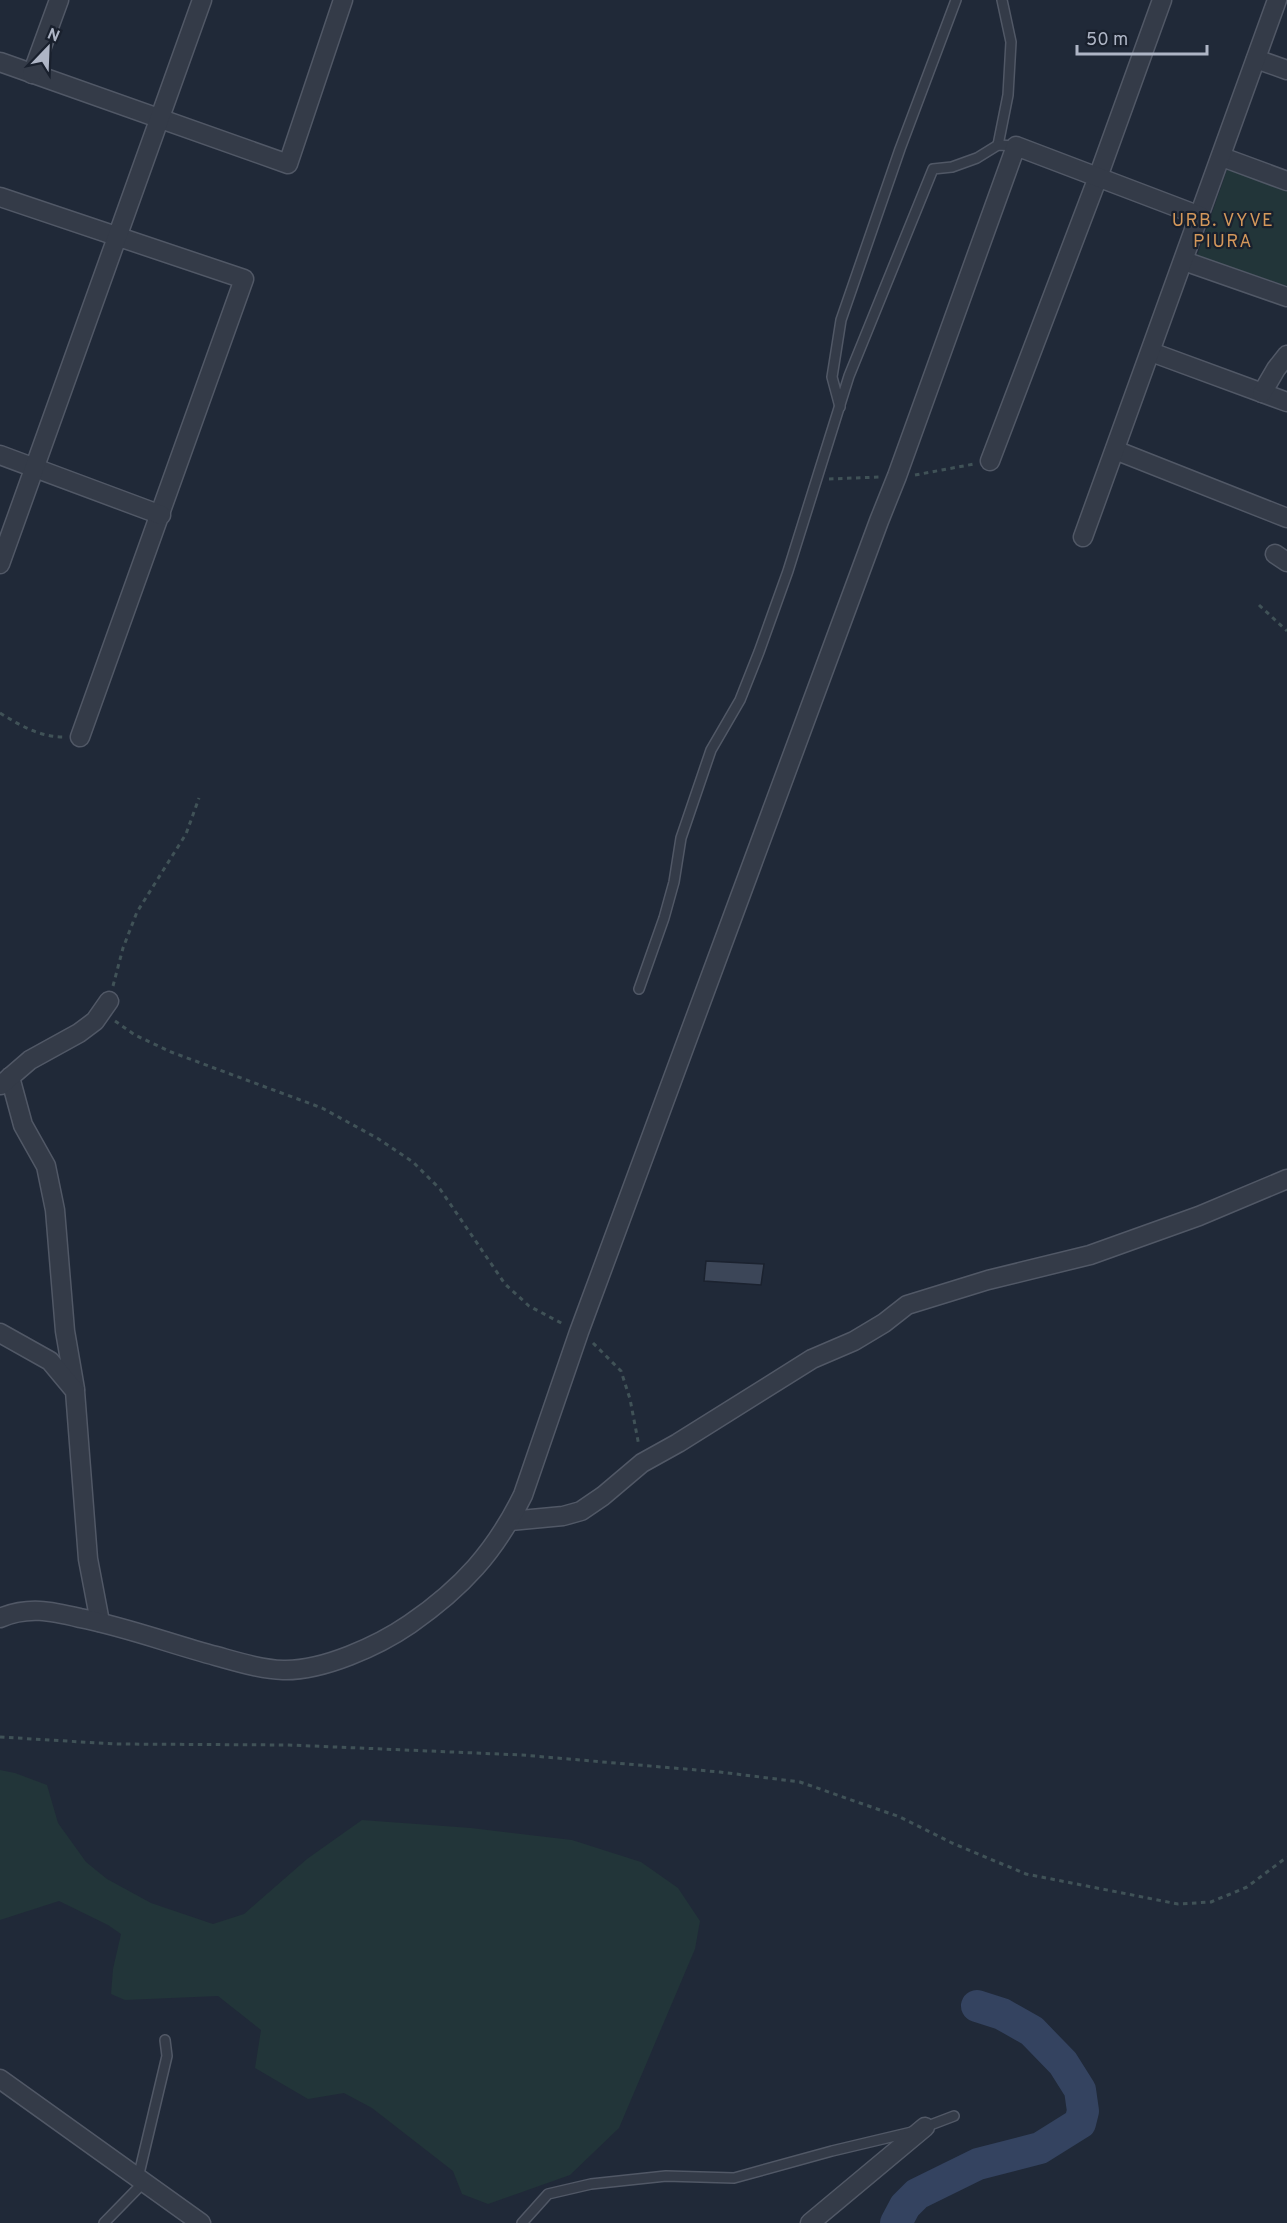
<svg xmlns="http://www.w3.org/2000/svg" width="1287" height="2223" font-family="Overpass,sans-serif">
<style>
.green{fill:#223539}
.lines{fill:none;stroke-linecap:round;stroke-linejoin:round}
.river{stroke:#344360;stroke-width:32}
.building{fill:#3c4658;stroke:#1b222f;stroke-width:1.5}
.lane-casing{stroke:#515866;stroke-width:12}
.street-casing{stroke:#515866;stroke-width:21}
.path{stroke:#405257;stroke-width:3;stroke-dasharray:4.5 4.5;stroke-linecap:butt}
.lane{stroke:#343b48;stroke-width:9}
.street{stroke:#343b48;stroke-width:18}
.labels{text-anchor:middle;stroke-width:4.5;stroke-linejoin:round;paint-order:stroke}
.neighbourhood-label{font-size:18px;letter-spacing:1.5px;fill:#d4985b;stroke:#19202d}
</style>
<rect width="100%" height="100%" fill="#202938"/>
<!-- green -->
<g class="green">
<path d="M1228 167 1287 189V286L1197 256Z"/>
<path d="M0 1770 15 1773 47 1785 58 1823 86 1862 107 1879 151 1903 213 1924 244 1914 307 1859 362 1820 471 1828 572 1840 641 1862 678 1888 700 1921 695 1949 619 2128 570 2175 488 2204 462 2194 453 2171 372 2108 344 2093 308 2099 255 2068 261 2030 218 1996 125 2000 111 1994 113 1969 121 1934 108 1925 59 1901 0 1920Z"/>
</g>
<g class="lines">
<!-- river -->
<path class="river" d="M896 2223 905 2206 917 2194 978 2164 1040 2148 1080 2123 1083 2111 1080 2090 1063 2063 1032 2031 1002 2014 977 2006"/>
</g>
<!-- building -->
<path class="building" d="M706 1261 764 1264 761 1285 704 1281Z"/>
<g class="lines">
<!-- lane casing -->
<g class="lane-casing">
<g id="lane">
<path d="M998 145 1008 95 1011 42 1002 0"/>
<path d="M840 407 832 377 841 320 900 149 956 0"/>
<path d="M639 989 664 918 674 882 681 838 711 750 740 700 759 652 788 571 849 376 933 169 952 167 977 158 998 145 1016 146"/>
<path d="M138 2178 167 2056 165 2040"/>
<path d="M104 2223 144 2182"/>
<path d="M522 2223 548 2194 591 2184 666 2176 734 2178 832 2151 912 2132 954 2116"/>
</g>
</g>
<!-- street casing -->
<g class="street-casing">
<g id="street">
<path d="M1256 59 1287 70"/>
<path d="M0 62 288 164 343 0"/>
<path d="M32 74 59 0"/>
<path d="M1222 157 1287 181"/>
<path d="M0 197 244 279 80 737"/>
<path d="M1184 261 1287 297"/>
<path d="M1151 352 1287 402"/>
<path d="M1262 393 1276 369 1287 355"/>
<path d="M1115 450 1287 518"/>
<path d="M0 455 161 515"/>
<path d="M990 461 1098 177 1162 0"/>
<path d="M1083 537 1277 0"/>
<path d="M1275 554 1287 562"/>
<path d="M0 564 202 0"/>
<path d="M10 1077 23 1125 46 1166 55 1210 65 1331 75 1389"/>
<path d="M1 1085 30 1060 79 1033 95 1021 109 1001"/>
<path d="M0 1333 50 1361 75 1391 88 1559 100 1622"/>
<path d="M510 1521 563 1516 581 1511 603 1496 642 1463 678 1443 812 1359 854 1341 884 1323 907 1305 988 1280 1090 1255 1199 1216 1287 1179"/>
<path d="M0 1618C28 1606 51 1611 80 1618 126 1627 171 1644 216 1656 238 1662 260 1669 283 1670 323 1671 378 1646 410 1624 462 1588 495 1552 523 1495L579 1332 879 521 897 476 1016 146 1200 216"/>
<path d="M0 2079 201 2223"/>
<path d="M810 2223 925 2127"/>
</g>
</g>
<!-- path -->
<g class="path">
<path d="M915 475 974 464"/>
<path d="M829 479 879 477"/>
<path d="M1259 605 1287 631"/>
<path d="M0 713C21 726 40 737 64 737"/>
<path d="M113 986 123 948 137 912 186 834 199 798"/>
<path d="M115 1021 135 1035 171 1052 322 1108 377 1138 413 1162 440 1189 505 1284 529 1306 565 1325"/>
<path d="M593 1343 621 1371 630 1399 639 1446"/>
<path d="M0 1737 115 1744 289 1745 522 1755 720 1772 800 1782 900 1817 952 1843 1026 1874 1178 1904 1211 1902 1247 1887 1287 1857"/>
</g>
<!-- lane -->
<use href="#lane" class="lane"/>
<!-- street -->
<use href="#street" class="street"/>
</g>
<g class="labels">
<!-- neighbourhood labels -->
<g class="neighbourhood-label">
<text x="1223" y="226">URB. VYVE<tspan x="1223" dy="21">PIURA</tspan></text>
</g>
</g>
<!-- north arrow -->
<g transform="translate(48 48) rotate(23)" stroke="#19202d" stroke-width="4.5" paint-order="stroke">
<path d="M0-4.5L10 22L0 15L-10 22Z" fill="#aeb5c5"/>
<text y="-9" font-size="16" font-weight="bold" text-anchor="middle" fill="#aeb5c5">N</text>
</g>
<!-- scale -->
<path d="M1077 45v9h130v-9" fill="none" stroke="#aeb5c5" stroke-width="3"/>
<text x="1086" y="45" font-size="18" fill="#aeb5c5" stroke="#19202d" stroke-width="4.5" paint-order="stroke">50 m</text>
</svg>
